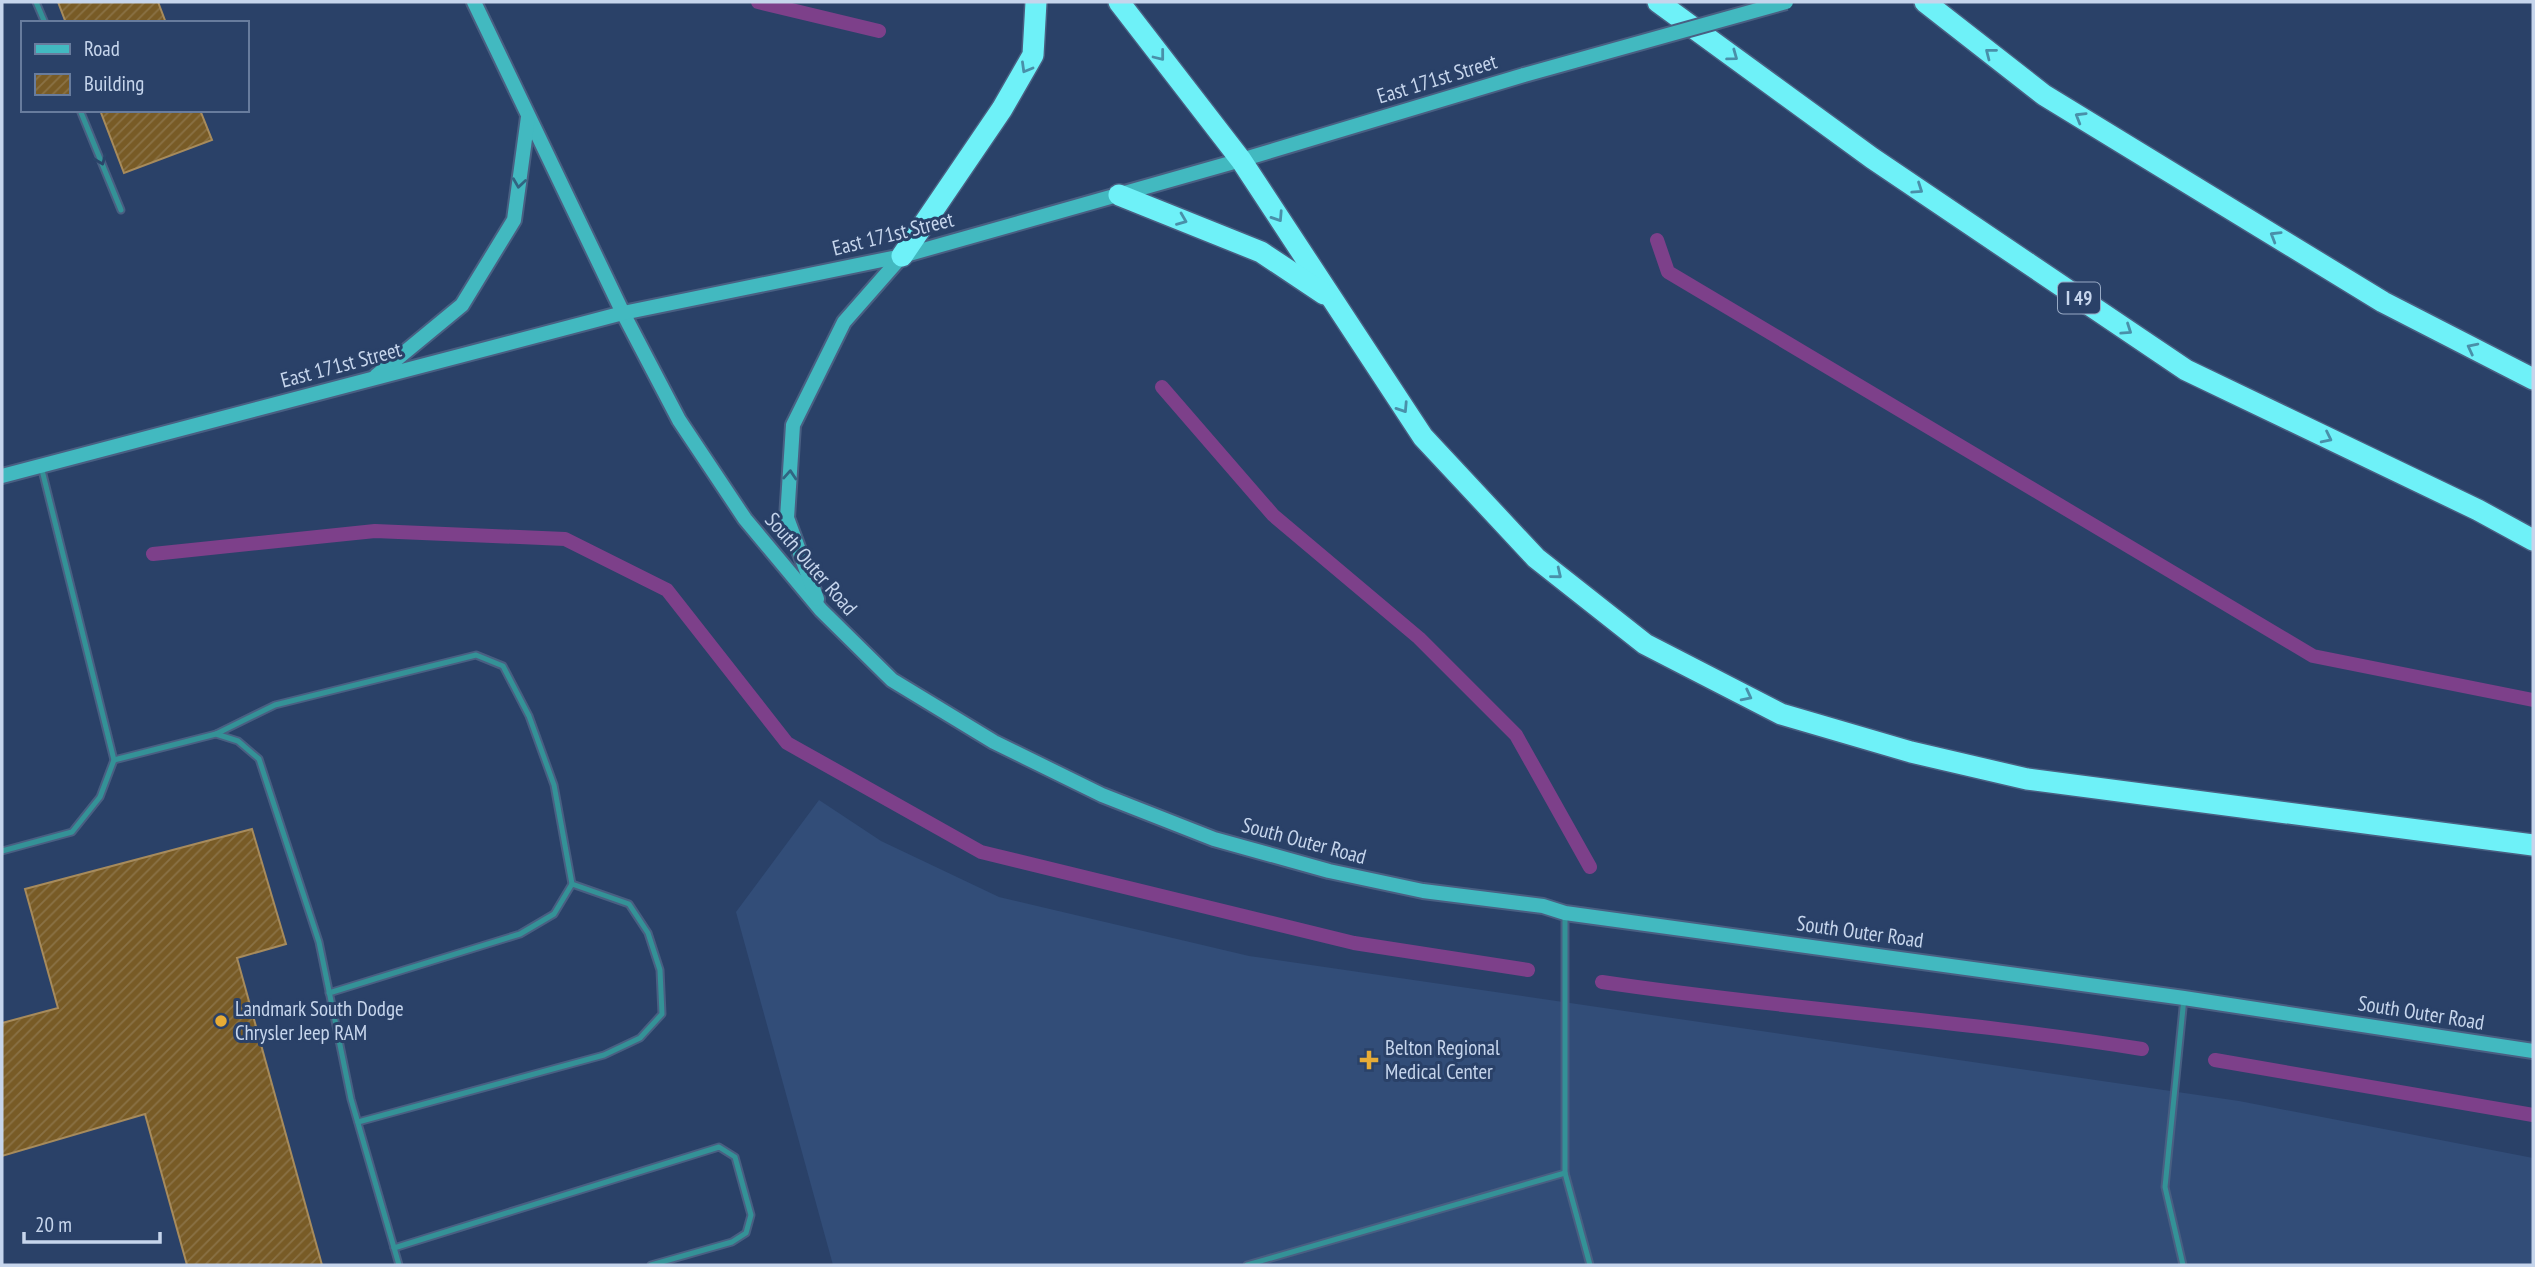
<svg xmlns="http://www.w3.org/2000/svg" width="2535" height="1267" font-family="'PT Sans Narrow',sans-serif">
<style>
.built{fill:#324d78}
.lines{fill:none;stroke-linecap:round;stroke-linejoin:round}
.stream{stroke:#7d408a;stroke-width:14}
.building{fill:url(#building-hatch);stroke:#a78b5c;stroke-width:2}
.lane-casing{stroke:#495f82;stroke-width:9}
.secondary-casing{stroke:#495f82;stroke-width:18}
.highway-casing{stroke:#495f82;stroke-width:24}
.lane{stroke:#349297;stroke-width:5}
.secondary{stroke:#42b9c0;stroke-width:14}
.highway{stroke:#6ef1f8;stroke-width:21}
.secondary-bridge-casing{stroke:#495f82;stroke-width:18;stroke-linecap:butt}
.secondary-bridge{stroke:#42b9c0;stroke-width:14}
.oneway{stroke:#4990a9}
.oneway2{stroke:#2a456a}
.oneway3{stroke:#316582}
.poi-dot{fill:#e7ac36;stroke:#2a4168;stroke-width:2.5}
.labels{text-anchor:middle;stroke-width:6;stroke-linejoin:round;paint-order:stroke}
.shield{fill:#2a4168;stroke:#97a9c4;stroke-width:2}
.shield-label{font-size:19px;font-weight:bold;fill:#c6d5ec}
.street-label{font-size:21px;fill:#c6d5ec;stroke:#2a4168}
.poi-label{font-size:21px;fill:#c6d5ec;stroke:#2a4168;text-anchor:start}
</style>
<defs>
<pattern id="building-hatch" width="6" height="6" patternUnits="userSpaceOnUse" patternTransform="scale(1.75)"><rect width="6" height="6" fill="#785b26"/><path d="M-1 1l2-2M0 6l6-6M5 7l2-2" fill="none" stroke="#8a7246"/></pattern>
</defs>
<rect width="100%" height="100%" fill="#2a4168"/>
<!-- built -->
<path class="built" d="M819 800 881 841 999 897 1249 956 2239 1101 2533 1158V1265H833L736 912Z"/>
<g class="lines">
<!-- stream -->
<g class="stream">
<path d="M758 2 879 31"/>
<path d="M1657 240 1668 272 2313 656 2533 700"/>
<path d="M1162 387 1273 515 1419 638 1516 735 1590 867"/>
<path d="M153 554 375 531 565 539 667 590 787 743 981 852 1354 943 1528 970"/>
<path d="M1602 982C1782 1009 1963 1020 2142 1049"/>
<path d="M2215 1060 2533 1115"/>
</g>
</g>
<!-- building -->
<g class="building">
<path d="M58 2H158L166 23H66Z"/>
<path d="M100 110H200L212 140 124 173Z"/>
<path d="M252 829 286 944 237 958 322 1265H187L145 1114 2 1156V1023L58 1008 25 889Z"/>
</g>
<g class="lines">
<!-- lane casing -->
<g class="lane-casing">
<g id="lane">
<path d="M36 2 45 23"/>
<path d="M80 110 121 210"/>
<path d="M216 734 275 705 476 655 503 666 529 716 554 785 572 884 554 914 520 934 329 993"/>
<path d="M114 760 216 734 238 741 259 759 319 942 351 1099 399 1265"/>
<path d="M2 851 72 832 100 797 114 760 41 466"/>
<path d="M1565 916V1173L1590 1265"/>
<path d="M358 1122 604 1055 640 1038 662 1014 660 970 648 933 629 904 572 884"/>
<path d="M394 1248 719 1147 735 1157 751 1215 746 1233 732 1242 651 1265"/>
<path d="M1247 1265 1565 1173"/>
<path d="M2183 1265 2165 1187 2184 998"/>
</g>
</g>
<!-- secondary casing -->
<g class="secondary-casing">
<g id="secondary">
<path d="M474 2 623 313 679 420 745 519 821 610 892 680 994 742 1102 795 1214 839 1329 871 1423 891 1543 906 1565 913 2184 998 2533 1051"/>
<path d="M376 376 462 305 514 220 528 117"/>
<path d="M2 476 623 313 902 256 1241 160 1524 75"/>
<path d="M817 599 787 518 793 425 844 322 902 256"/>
</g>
</g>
<!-- highway casing -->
<g class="highway-casing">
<g id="highway">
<path d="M1119 2 1241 160 1423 437 1536 558 1645 644 1781 714 1911 752 2027 779 2533 845"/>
<path d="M1658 2 1872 158 2186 370 2478 510 2533 540"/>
<path d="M1925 2 2044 95 2383 302 2533 379"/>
<path d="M1119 195 1261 252 1324 294"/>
<path d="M902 256 1002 109 1033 55 1036 2"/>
</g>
</g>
<!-- lane -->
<use href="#lane" class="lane"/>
<!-- secondary -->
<use href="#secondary" class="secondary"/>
<!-- highway -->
<use href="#highway" class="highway"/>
<!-- secondary-bridge casing -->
<g class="secondary-bridge-casing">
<path id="secondary-bridge" d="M1524 75 1786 2"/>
</g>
<!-- secondary-bridge -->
<use href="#secondary-bridge" class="secondary-bridge"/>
</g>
<!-- one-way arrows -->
<defs><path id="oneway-chevron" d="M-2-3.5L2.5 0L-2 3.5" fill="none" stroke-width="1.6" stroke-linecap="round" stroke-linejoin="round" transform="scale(1.75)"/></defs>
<g class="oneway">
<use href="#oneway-chevron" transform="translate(1990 53) rotate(-142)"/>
<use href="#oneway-chevron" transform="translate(1160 56) rotate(52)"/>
<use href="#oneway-chevron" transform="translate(1733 56) rotate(36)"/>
<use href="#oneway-chevron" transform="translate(1026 68) rotate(120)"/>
<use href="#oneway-chevron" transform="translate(2080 117) rotate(-149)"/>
<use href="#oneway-chevron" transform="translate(1918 189) rotate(34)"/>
<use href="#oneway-chevron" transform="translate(1278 217) rotate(57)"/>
<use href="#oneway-chevron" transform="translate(1182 220) rotate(22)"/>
<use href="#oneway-chevron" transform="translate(2275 236) rotate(-149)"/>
<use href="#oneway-chevron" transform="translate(2127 330) rotate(34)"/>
<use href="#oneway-chevron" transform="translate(2472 348) rotate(-153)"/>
<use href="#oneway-chevron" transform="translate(1403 408) rotate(57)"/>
<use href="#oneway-chevron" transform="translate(2327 438) rotate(26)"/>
<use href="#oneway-chevron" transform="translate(1557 574) rotate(39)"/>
<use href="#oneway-chevron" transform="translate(1747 696) rotate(27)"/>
</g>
<use class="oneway2" href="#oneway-chevron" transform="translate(101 160) rotate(68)"/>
<g class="oneway3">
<use href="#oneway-chevron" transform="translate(519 183) rotate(98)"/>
<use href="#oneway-chevron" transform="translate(790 475) rotate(-86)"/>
</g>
<!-- markers -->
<g class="poi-dot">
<circle cx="221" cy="1021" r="7"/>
<path d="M1365.5 1049.5h7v7h7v7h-7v7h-7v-7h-7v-7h7z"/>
</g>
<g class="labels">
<!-- shield labels -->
<rect class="shield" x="2058" y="282.5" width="42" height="31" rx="5"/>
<g class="shield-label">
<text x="2079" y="305">I 49</text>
</g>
<!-- street labels -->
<g class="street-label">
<text transform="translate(1437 79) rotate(-17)" y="7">East 171st Street</text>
<text transform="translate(893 234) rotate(-14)" y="7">East 171st Street</text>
<text transform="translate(341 365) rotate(-15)" y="7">East 171st Street</text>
<text transform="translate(811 564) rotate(49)" y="7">South Outer Road</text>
<text transform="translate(1304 841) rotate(15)" y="7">South Outer Road</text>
<text transform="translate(1860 932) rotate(8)" y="7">South Outer Road</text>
<text transform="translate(2421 1013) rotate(9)" y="7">South Outer Road</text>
</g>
<!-- poi labels -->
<g class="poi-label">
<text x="235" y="1016">Landmark South Dodge<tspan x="235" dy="24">Chrysler Jeep RAM</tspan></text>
<text x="1385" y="1055">Belton Regional<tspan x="1385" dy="24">Medical Center</tspan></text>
</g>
</g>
<!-- border -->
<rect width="2535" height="1267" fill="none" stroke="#c6d5ec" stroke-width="7"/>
<!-- legend -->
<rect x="21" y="21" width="228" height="91" fill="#2a4168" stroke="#687c9d" stroke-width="2"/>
<rect x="35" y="44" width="35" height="10" fill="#42b9c0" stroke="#687c9d" stroke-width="2"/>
<text x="84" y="56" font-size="21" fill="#c6d5ec">Road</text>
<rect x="35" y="74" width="35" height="21" fill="url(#building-hatch)" stroke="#687c9d" stroke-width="2"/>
<text x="84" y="91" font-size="21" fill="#c6d5ec">Building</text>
<!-- scale -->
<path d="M24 1232v10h136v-10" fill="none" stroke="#c6d5ec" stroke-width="3.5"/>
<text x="35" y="1232" font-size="21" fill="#c6d5ec" stroke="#2a4168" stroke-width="5" paint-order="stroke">20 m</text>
</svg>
